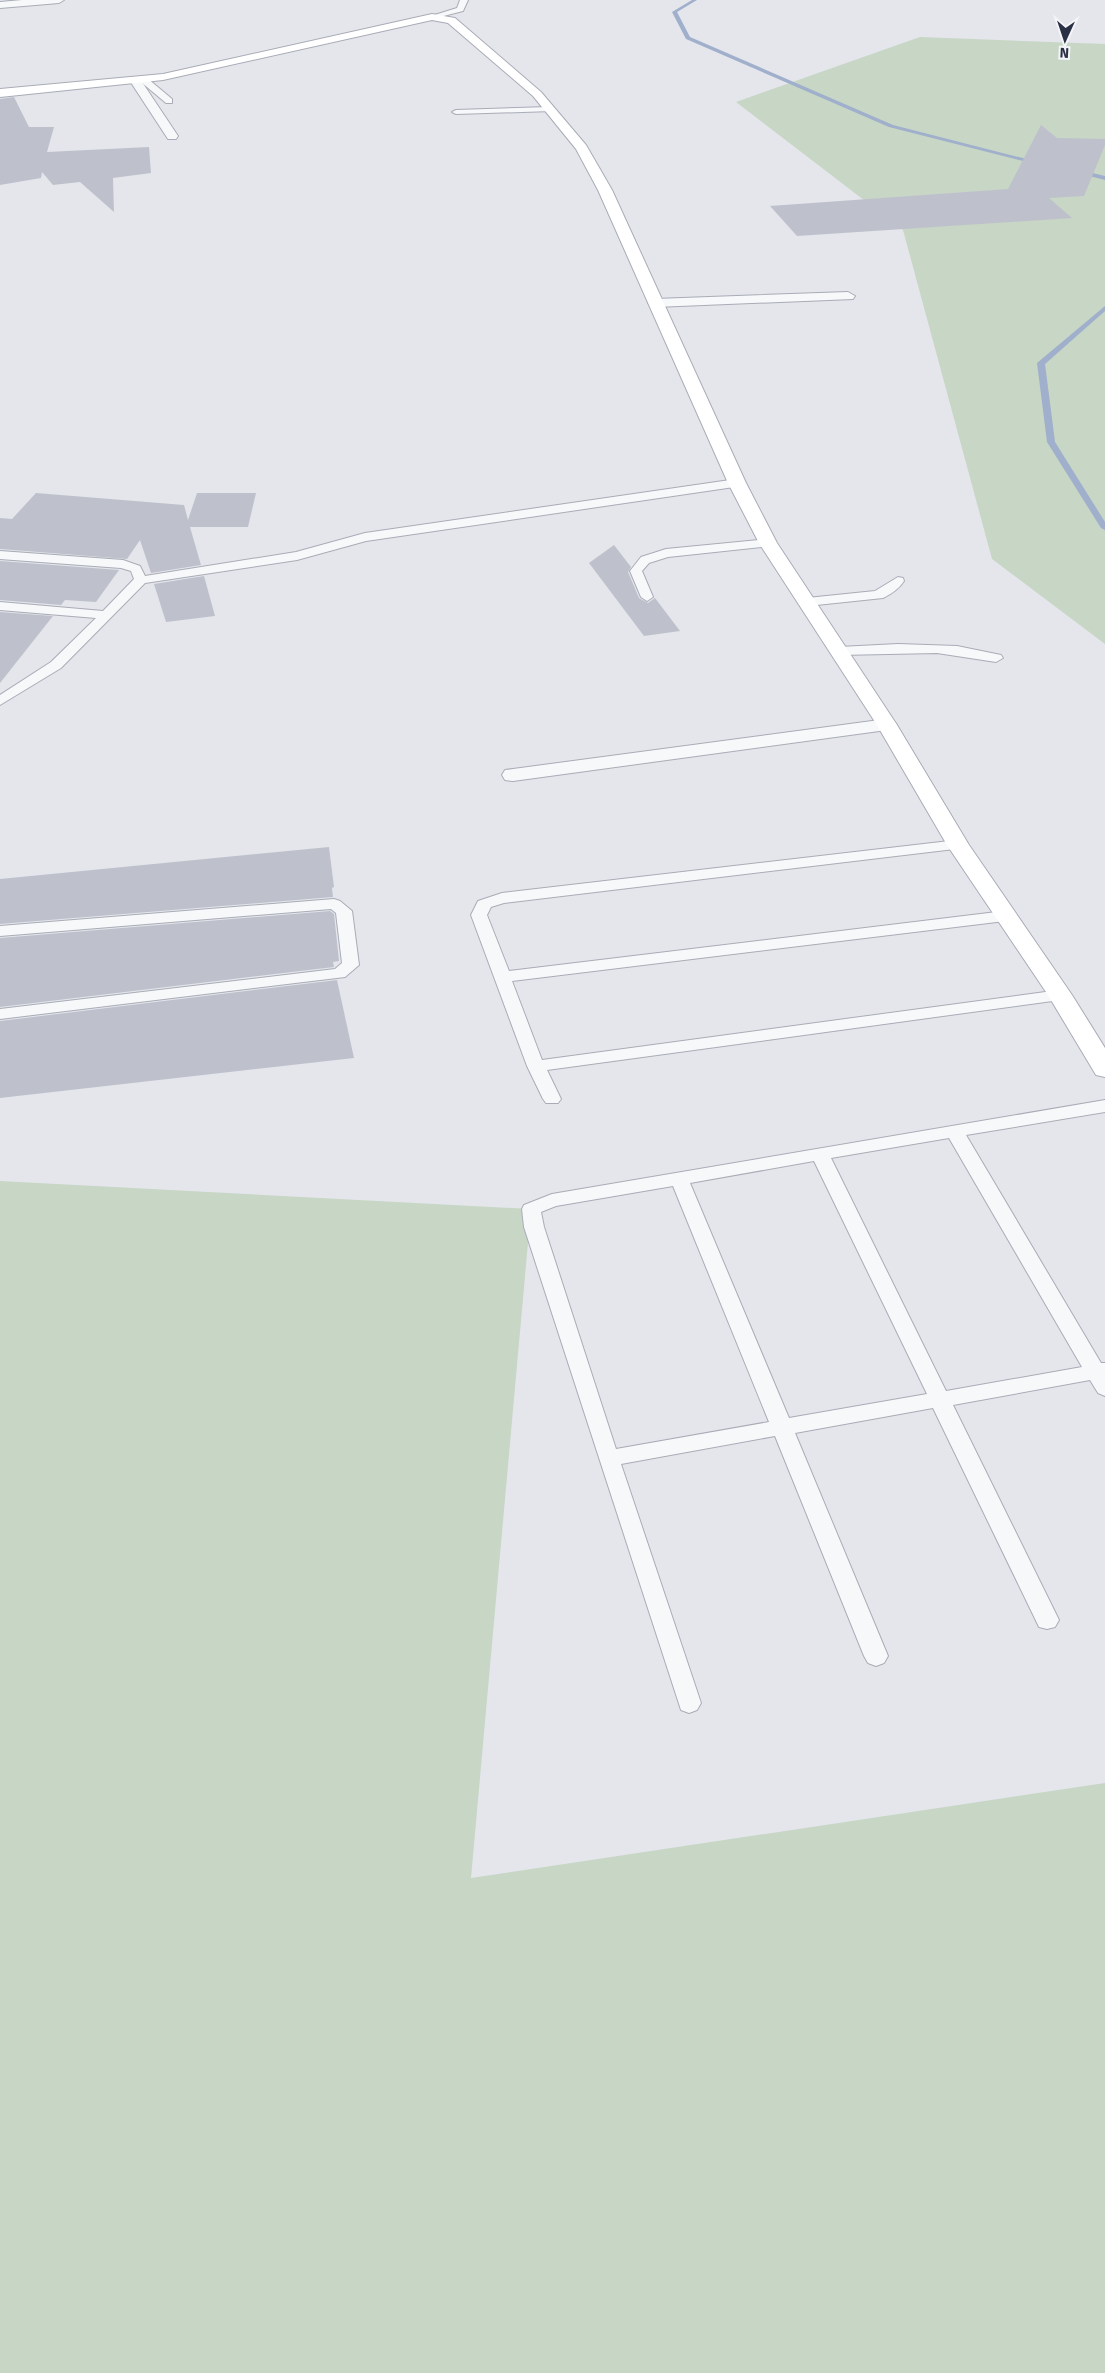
<svg xmlns="http://www.w3.org/2000/svg" width="1105" height="2373" font-family="'Fira Sans',sans-serif">
<style>
.green{fill:#c7d6c5}
.lines{fill:none;stroke-linecap:round;stroke-linejoin:round}
.stream{fill:#a0afcb;fill-rule:evenodd}
.building{fill:#bec1cc}
.lane-casing{stroke:#a9acb6;stroke-width:2}
.street-casing{stroke:#a9acb6;stroke-width:2}
.secondary-casing{stroke:#a9acb6;stroke-width:2}
.lane{fill:#f7f8fa;fill-rule:evenodd}
.street{fill:#f7f8fa;fill-rule:evenodd}
.secondary{fill:#fff;fill-rule:evenodd}
</style>
<rect width="100%" height="100%" fill="#e4e6ec"/>
<!-- green -->
<g class="green">
<path d="M920 37 1105 44V644L992 559 903 230 736 102Z"/>
<path d="M0 1181 531 1209 471 1878 1105 1783V2373H0Z"/>
</g>
<g class="lines">
<!-- stream -->
<g class="stream">
<path d="M692 0H697L677 12 690 37 893 125 1042 163 1039 165 889 127 686 39 672 12Z"/>
<path d="M1076 169 1105 176V180L1074 172Z"/>
<path d="M1105 306V311L1045 364 1055 442 1105 522V530L1101 528 1047 442 1037 363Z"/>
</g>
</g>
<!-- building -->
<g class="building">
<path d="M14 97 29 127H54L47 152 149 147 151 173 113 178 114 212 80 182 53 185 42 172 41 178 0 185V99Z"/>
<path d="M1041 125 1057 138 1105 139V145L1084 196 1049 198 1072 218 797 236 770 206 1008 189Z"/>
<path d="M36 493 184 505 188 520 197 493H256L248 527H190L201 565 151 573 140 540 127 559 0 549V518L12 519Z"/>
<path d="M614 545 631 567 628 572 639 598 648 603 655 598 680 631 644 636 589 563Z"/>
<path d="M0 561 119 570 96 602 65 600 61 605 0 600Z"/>
<path d="M204 576 215 616 166 622 154 584Z"/>
<path d="M0 612 53 616 0 683Z"/>
<path d="M329 847 334 887 332 888 333 897 0 924V879Z"/>
<path d="M330 911 334 914 339 961 333 962 334 967 0 1007V938Z"/>
<path d="M337 980 354 1058 0 1098V1021Z"/>
</g>
<g class="lines">
<!-- lane casing -->
<g class="lane-casing">
<g id="lane">
<path d="M460 0H468L463 11 432 19 428 17 457 8Z"/>
<path d="M141 78H147L172 99V103H166L141 82Z"/>
<path d="M549 107H552V111L456 114 452 112 456 110Z"/>
<path d="M737 479 743 483 741 486 366 541 297 560 145 583 61 668 0 705V695L51 662 96 618 0 610V602L103 611 134 579 131 571 121 568 0 559V551L123 560 140 566 145 576 296 552 365 533Z"/>
<path d="M768 539 774 543 772 546 668 557 649 563 642 571 653 597 647 601 641 597 630 571 641 557 666 549Z"/>
<path d="M898 577 903 578 904 581C899 589 891 594 883 598L807 606 801 602 807 598 875 591Z"/>
<path d="M898 644 957 646 1001 655 1003 658 996 662 937 653 839 655 832 651 839 647Z"/>
<path d="M958 840 966 845 963 848 504 903 491 907 487 915 509 971 1005 911 1013 916 1005 921 512 981 542 1060 1060 990 1066 991 1068 995 1066 999 1060 1000 547 1070 561 1099 558 1103H546L543 1099 527 1066 471 915 478 901 502 893Z"/>
<path d="M334 899 340 901 352 911 359 965 345 977 0 1019V1009L335 969 342 963 336 913 331 909 0 936V926Z"/>
<path d="M1105 1100V1112L966 1135 1101 1363H1105V1396L1098 1393 1090 1380 953 1405 1059 1620 1055 1627 1047 1629 1039 1627 933 1408 795 1433 888 1656 884 1663 876 1666 868 1663 864 1656 775 1436 621 1464 701 1703 697 1710 689 1713 681 1710 524 1227 522 1209 524 1205 552 1194ZM949 1138 1082 1367 946 1391 831 1158ZM814 1161 927 1394 789 1418 690 1183ZM673 1186 769 1422 616 1449 544 1227 541 1212 556 1206Z"/>
</g>
</g>
<!-- street casing -->
<g class="street-casing">
<g id="street">
<path d="M22 0H64L59 3 0 8V2Z"/>
<path d="M136 78 140 79 178 136 176 139H168L166 136 130 81Z"/>
<path d="M848 292 855 296 853 299 655 307 648 303 655 299Z"/>
<path d="M887 719 894 721 897 725 894 729 513 781 505 780 502 775 505 770 513 769Z"/>
</g>
</g>
<!-- secondary casing -->
<g class="secondary-casing">
<path id="secondary" d="M432 14 455 18 541 92 586 145 612 190 746 483 777 543 897 725 969 845 1072 995 1105 1048V1077L1096 1075 1048 995 947 845 877 725 759 543 728 483 598 190 576 149 533 96 448 23 432 20 163 80 0 97V89L163 74Z"/>
</g>
<!-- lane -->
<use href="#lane" class="lane"/>
<!-- street -->
<use href="#street" class="street"/>
<!-- secondary -->
<use href="#secondary" class="secondary"/>
</g>
<!-- north arrow -->
<g transform="translate(1065 40) rotate(183)" stroke="#f4f5f9" stroke-width="4" paint-order="stroke">
<path d="M0-4L9 19L0 12L-9 19Z" fill="#2b3144"/>
<text y="-8" font-size="14" font-weight="bold" text-anchor="middle" fill="#2b3144">N</text>
</g>
</svg>
